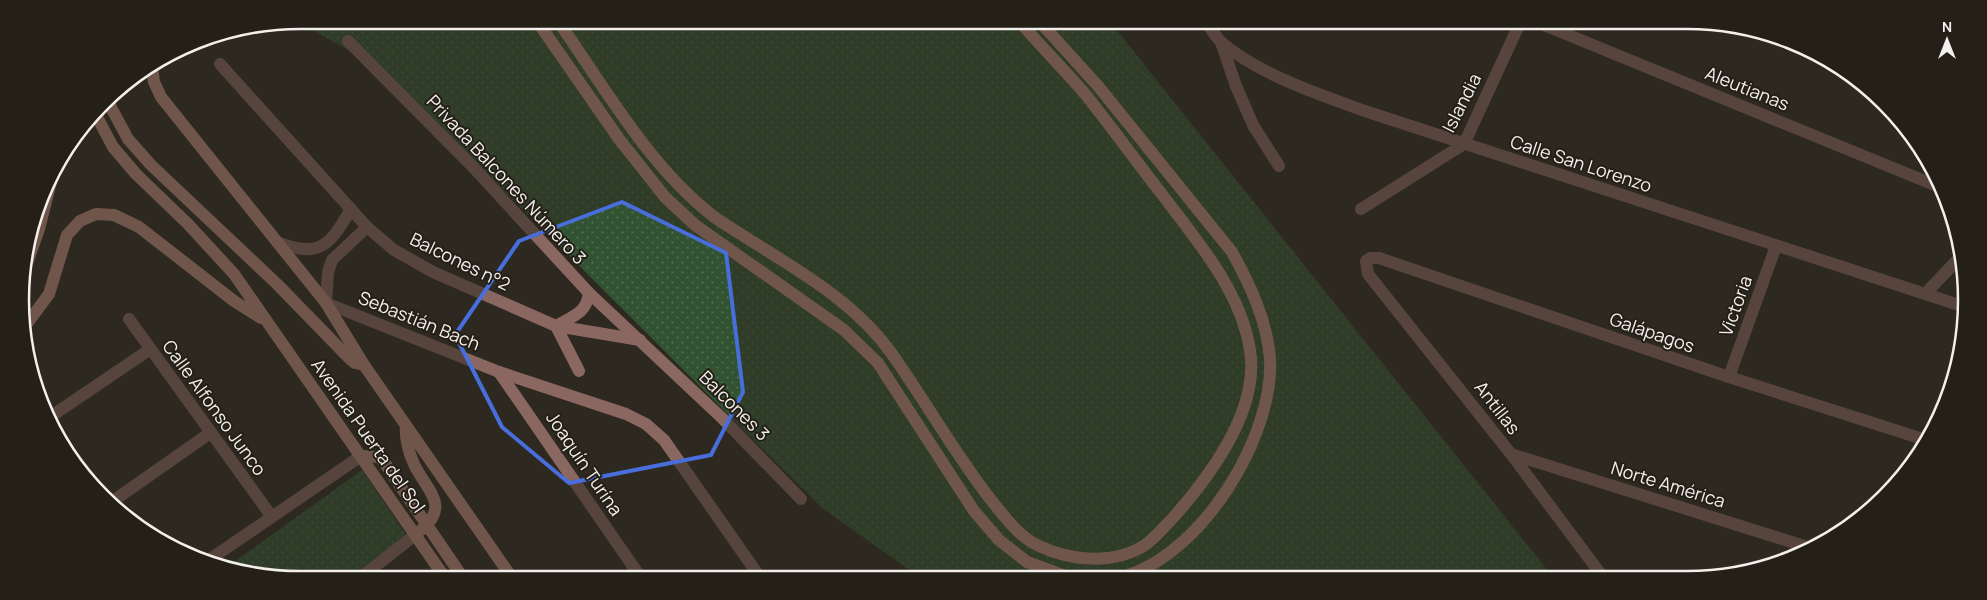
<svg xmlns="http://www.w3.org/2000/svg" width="1987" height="600" font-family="Manrope,sans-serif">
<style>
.grass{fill:url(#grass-dots)}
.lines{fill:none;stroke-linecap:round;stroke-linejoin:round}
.street{stroke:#8b6761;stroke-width:12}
.secondary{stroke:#c28a7f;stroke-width:12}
.marked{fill:none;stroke:#486edc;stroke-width:4;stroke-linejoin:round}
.labels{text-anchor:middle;stroke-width:4;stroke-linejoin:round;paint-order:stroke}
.street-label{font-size:18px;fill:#f3efea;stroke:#241f17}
.rim{fill:none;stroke:#f3efea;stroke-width:2.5}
</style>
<defs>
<pattern id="grass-dots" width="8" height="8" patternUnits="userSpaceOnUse" patternTransform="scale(1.25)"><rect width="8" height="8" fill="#325332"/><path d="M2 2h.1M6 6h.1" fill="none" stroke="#506c50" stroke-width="1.8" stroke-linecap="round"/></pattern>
</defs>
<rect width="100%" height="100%" fill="#2e2920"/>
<!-- grass -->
<g class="grass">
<path d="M296 21 1111 23 1553 577 918 576 822 508 381 68Z"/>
<path d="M362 470 407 536 355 575H245L227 567Z"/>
</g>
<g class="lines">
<!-- street -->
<g class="street">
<path d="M1207 23C1211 29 1216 37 1221 42 1258 74 1320 95 1365 111L1962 306"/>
<path d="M1544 25 1937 186"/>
<path d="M348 41 473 167 589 293 722 418 801 499"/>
<path d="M1221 42 1236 86 1253 125 1279 166"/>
<path d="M220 64 367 227 394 250 433 272 556 326 640 340"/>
<path d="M1361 209 1464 144 1519 25"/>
<path d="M367 227 332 260 328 272 326 303 499 372 626 414 646 424 664 440 759 576"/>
<path d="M277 242C320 259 330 245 351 209"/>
<path d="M1925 294 1962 255"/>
<path d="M129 319 272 517"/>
<path d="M579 371 556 326C573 316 586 314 589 293"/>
<path d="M499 372 639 575"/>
<path d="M1729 377 1776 246"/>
<path d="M50 417 149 350"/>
<path d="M1511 454 1814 549"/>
<path d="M113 501 210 433"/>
<path d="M209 560 361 456"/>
<path d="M364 575 415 535"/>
<path d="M1603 577 1511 454 1368 274 1366 261 1370 258H1379L1729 377 1929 441"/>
</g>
<!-- secondary -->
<g class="secondary">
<path d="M537 21 619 139 665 197 695 225 844 330 878 363 974 511 999 540 1027 562 1065 576"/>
<path d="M558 21C605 88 648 165 713 216 725 225 738 232 750 240 802 273 856 303 892 354 926 402 955 454 991 500 1005 517 1019 537 1039 546 1071 561 1114 565 1145 545 1154 539 1163 528 1171 520 1208 479 1255 416 1251 359 1246 296 1197 241 1161 193 1135 160 1111 126 1085 94 1064 69 1041 47 1021 23"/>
<path d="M1041 23 1098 86 1232 252C1250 285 1267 320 1270 359 1274 437 1202 553 1126 576"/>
<path d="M152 67 154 82 161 97 326 303 364 365 510 575"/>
<path d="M107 100 128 139 151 165 277 284 350 359 355 363 364 365"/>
<path d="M96 115 113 147 136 174 188 224 234 274 443 575"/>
<path d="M23 275 39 229 54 170"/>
<path d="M26 325 49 294 67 235 80 221 96 214 114 215 139 227 234 301 261 318"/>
<path d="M406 426C405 439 408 451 414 464 425 489 452 505 421 530"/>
<path d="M361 456 378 457 384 462 461 575"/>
</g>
</g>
<!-- marked area -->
<path d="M0 0H1987V600H0ZM622 202 726 253 743 392 711 455 569 483 502 427 455 335 519 241Z" fill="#2e2920" fill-opacity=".55" fill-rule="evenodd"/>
<path class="marked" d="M622 202 726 253 743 392 711 455 569 483 502 427 455 335 519 241Z"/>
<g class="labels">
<!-- street labels -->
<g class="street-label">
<text transform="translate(1747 89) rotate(22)" y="6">Aleutianas</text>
<text transform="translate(1462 103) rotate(-63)" y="6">Islandia</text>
<text transform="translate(1581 164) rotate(18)" y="6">Calle San Lorenzo</text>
<text transform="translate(506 180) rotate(47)" y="6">Privada Balcones Número 3</text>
<text transform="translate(460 262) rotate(26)" y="6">Balcones n°2</text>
<text transform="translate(1736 306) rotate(-70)" y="6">Victoria</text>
<text transform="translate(419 321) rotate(22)" y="6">Sebastián Bach</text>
<text transform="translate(1652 333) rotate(19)" y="6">Galápagos</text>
<text transform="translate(734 406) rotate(45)" y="6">Balcones 3</text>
<text transform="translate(214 408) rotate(54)" y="6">Calle Alfonso Junco</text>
<text transform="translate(1497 408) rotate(52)" y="6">Antillas</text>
<text transform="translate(368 436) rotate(55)" y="6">Avenida Puerta del Sol</text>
<text transform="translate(584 464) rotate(56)" y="6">Joaquín Turína</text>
<text transform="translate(1668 485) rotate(17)" y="6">Norte América</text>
</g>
</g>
<!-- crop -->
<path d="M0 0H1987V600H0ZM300 29H1687A271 271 0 0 1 1958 300V300A271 271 0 0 1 1687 571H300A271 271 0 0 1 29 300V300A271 271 0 0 1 300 29Z" fill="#241f17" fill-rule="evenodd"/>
<path class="rim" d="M300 29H1687A271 271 0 0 1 1958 300V300A271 271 0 0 1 1687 571H300A271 271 0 0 1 29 300V300A271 271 0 0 1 300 29Z"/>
<!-- north arrow -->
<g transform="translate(1947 40)" stroke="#241f17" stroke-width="4" paint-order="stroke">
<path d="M0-4L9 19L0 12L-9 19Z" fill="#f3efea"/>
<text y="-8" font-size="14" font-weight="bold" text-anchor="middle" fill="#f3efea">N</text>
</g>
</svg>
